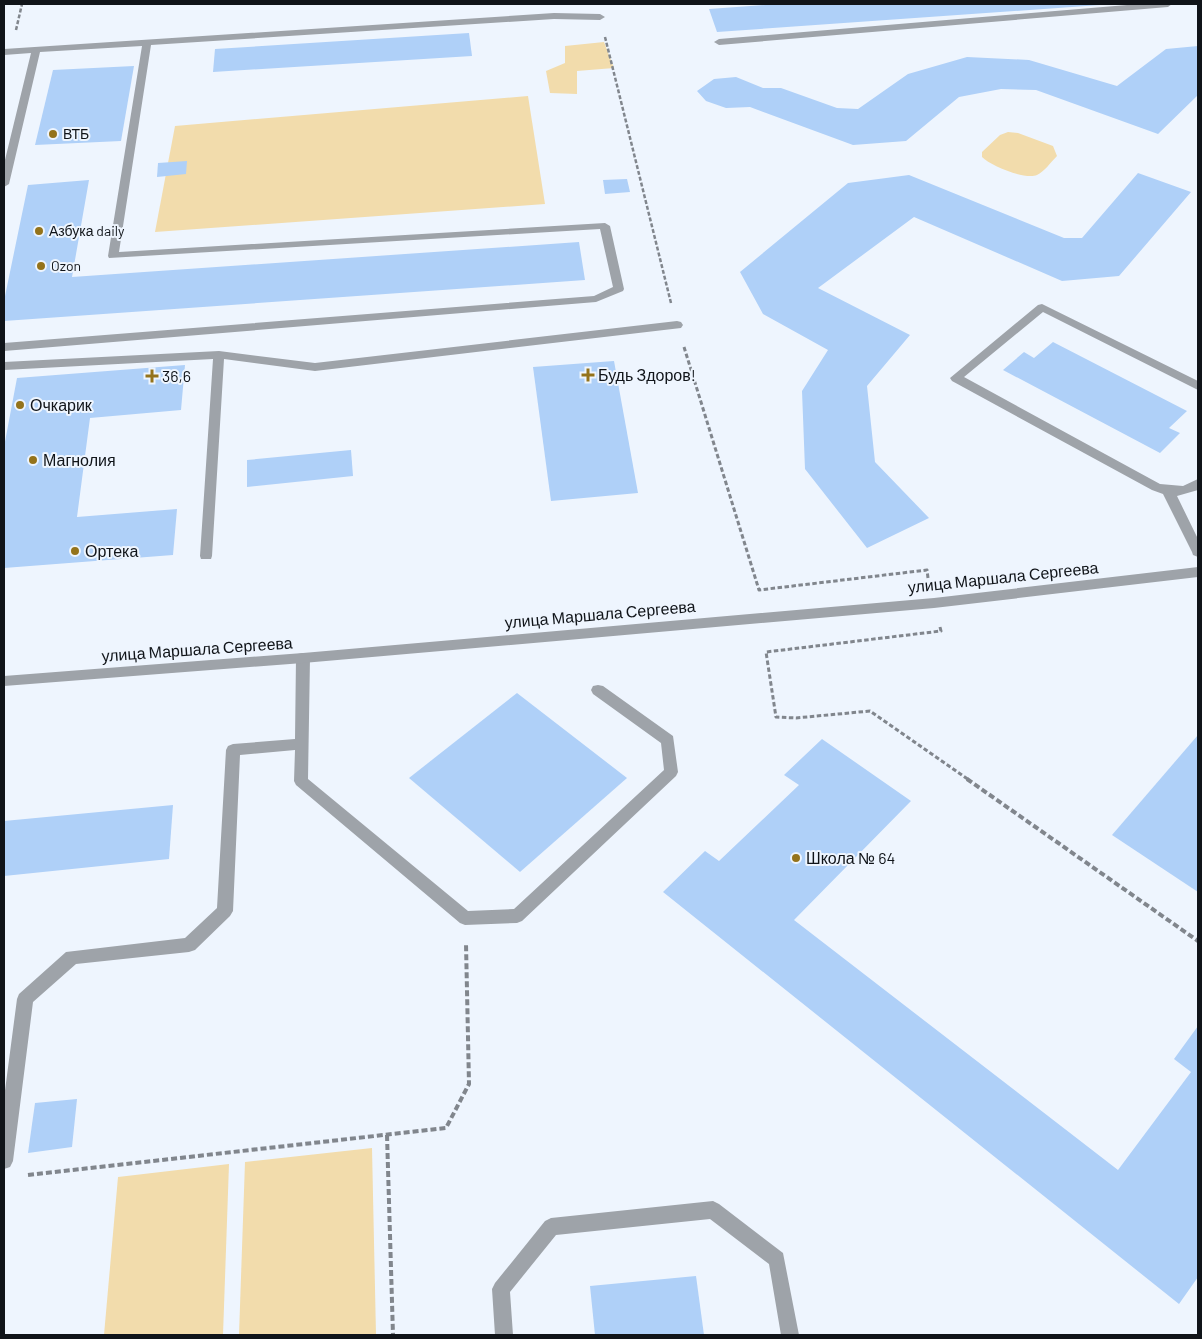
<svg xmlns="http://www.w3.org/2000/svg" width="1202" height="1339" font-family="Barlow,sans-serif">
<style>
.green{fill:#f2dcac}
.building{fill:#afd0f8}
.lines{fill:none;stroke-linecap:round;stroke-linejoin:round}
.path-far2{stroke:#81868d;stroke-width:2.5;stroke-dasharray:4 2;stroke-linecap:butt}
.path-far1{stroke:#81868d;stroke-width:3;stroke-dasharray:4.5 2.5;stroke-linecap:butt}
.path{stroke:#81868d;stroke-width:4;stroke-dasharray:6 3;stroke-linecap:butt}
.service{fill:#9ea3a9;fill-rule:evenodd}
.minor{fill:#9ea3a9;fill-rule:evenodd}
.poi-dot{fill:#94731b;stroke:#eef5fe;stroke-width:2}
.labels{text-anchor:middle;stroke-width:4;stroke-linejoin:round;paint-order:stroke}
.far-poi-label{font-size:14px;fill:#101419;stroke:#eef5fe;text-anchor:start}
.poi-label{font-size:16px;fill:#101419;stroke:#eef5fe;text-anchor:start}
.street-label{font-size:16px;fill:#101419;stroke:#eef5fe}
</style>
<rect width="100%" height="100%" fill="#eef5fe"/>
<!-- green -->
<g class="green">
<path d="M604 42 614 68 577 71V94L550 93 546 71 565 63V46Z"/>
<path d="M528 96 545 204 155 232 175 126Z"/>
<path d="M1008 132 1018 133 1053 146 1057 156C1051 162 1044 172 1037 175 1025 180 991 166 982 157V152L1000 135Z"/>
<path d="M372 1148 376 1335H239L245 1162Z"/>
<path d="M229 1164 223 1335H104L118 1177Z"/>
</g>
<!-- building -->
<g class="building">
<path d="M778 4H1100V5L717 32 709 9Z"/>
<path d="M469 33 472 56 213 72 215 49Z"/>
<path d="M1198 46V95L1158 134 1036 90 1001 89 959 97 906 141 853 145 750 107 726 108 706 101 697 91 714 79 736 77 763 88H781L837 108 858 109 908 74 967 57 1029 60 1117 86 1166 49Z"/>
<path d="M134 66 121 141 35 145 53 70Z"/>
<path d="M187 161 186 174 157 177 158 163Z"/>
<path d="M1138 173 1191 192 1119 276 1062 281 914 217 818 288 910 335 867 386 875 462 929 518 867 548 805 469 802 391 828 350 763 314 740 272 848 183 909 175 1064 238H1082Z"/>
<path d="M627 179 630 192 605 194 603 180Z"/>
<path d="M89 180 72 277 579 242 585 280 4 321V301L28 185Z"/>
<path d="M1053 342 1187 411 1169 428 1180 433 1160 453 1003 370 1024 352 1034 358Z"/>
<path d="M614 361 638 493 551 501 533 367Z"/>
<path d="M185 365 181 410 90 418 77 517 177 509 173 555 4 568V447L17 378Z"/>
<path d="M351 450 353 476 247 487V460Z"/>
<path d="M517 693 627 778 520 872 409 778Z"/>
<path d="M1198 735V892L1112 835Z"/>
<path d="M822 739 911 801 794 920 1118 1170 1191 1072 1174 1059 1198 1026V1277L1179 1304 663 892 705 851 719 861 799 785 784 775Z"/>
<path d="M173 805 169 859 4 876V821Z"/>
<path d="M77 1099 72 1147 28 1153 35 1103Z"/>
<path d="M696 1276 704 1335H595L590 1286Z"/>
</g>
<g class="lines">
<!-- path-far2 -->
<g class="path-far2">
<path d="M16 30 22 4"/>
<path d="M605 37 671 303"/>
</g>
<!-- path-far1 -->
<g class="path-far1">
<path d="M684 347 759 590 927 570 928 578"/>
<path d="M940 627 941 631 766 652 776 717 796 718 870 711 969 780"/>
</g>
<!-- path -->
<g class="path">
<path d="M967 779 1198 941"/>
<path d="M387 1135 393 1335"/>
<path d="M28 1175 446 1128 469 1084 466 944"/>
</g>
<!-- service -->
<g class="service">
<path d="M1139 4H1172L1168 7 719 45 714 42 719 39Z"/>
<path d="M554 13 600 14 605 17 600 20 554 19 151 45 119 252 605 223 610 226 624 289 623 291 596 302 4 351V343L594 296 613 287 600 229 109 258 108 256 142 46 40 52 9 184 4 187V164L31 53 4 55V49Z"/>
<path d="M1042 304 1198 381V390L1043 312 964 377 1160 484 1183 486 1198 479V490L1177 496 1198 539V557L1193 555 1192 552 1163 494 1152 490 952 381 950 378 1038 305Z"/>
<path d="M677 321 681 322 683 325 681 328 315 371 224 359 212 556 211 559H201L200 556 213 359 4 370V362L219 351 315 363Z"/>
<path d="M303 653 308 654 310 658 308 779 468 911 514 909 664 770 661 743 593 694 591 690 593 686 598 685 603 686 673 736 678 772 676 776 522 921 517 923 465 925 460 923 296 785 294 781 295 750 240 755 233 911 230 916 195 950 189 952 76 964 33 1002 13 1161 10 1167 4 1169V1098L17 999 19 994 66 952 185 938 217 908 226 750 228 746 233 744 295 739 296 658 298 654Z"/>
<path d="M713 1201 719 1204 783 1253 799 1335H781L769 1264 710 1219 556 1235 510 1292 513 1335H495L492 1289 495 1283 545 1221 551 1218Z"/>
</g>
<!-- minor -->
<path class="minor" d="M1198 567V577L934 608 303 663 4 686V676L303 653 934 598Z"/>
</g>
<!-- markers -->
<g class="poi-dot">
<circle cx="53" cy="134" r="5"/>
<circle cx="39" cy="231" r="5"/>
<circle cx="41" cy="266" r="5"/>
<path d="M585.5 367.5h5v5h5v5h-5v5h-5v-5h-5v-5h5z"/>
<path d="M149.5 368.5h5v5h5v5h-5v5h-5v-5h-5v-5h5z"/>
<circle cx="20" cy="405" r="5"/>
<circle cx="33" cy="460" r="5"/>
<circle cx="75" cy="551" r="5"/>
<circle cx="796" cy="858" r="5"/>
</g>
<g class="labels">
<!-- far-poi labels -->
<g class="far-poi-label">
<text x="63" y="139">ВТБ</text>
<text x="49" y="236">Азбука daily</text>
<text x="51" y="271">Ozon</text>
</g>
<!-- poi labels -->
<g class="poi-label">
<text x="598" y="381">Будь Здоров!</text>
<text x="162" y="382">36,6</text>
<text x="30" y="411">Очкарик</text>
<text x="43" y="466">Магнолия</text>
<text x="85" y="557">Ортека</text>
<text x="806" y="864">Школа № 64</text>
</g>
<!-- street labels -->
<g class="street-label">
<text transform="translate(1003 577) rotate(-6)" y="6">улица Маршала Сергеева</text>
<text transform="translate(600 614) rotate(-5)" y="6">улица Маршала Сергеева</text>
<text transform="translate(197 649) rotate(-4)" y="6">улица Маршала Сергеева</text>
</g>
</g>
<!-- border -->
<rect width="1202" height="1339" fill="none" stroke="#101419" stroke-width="10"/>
</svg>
